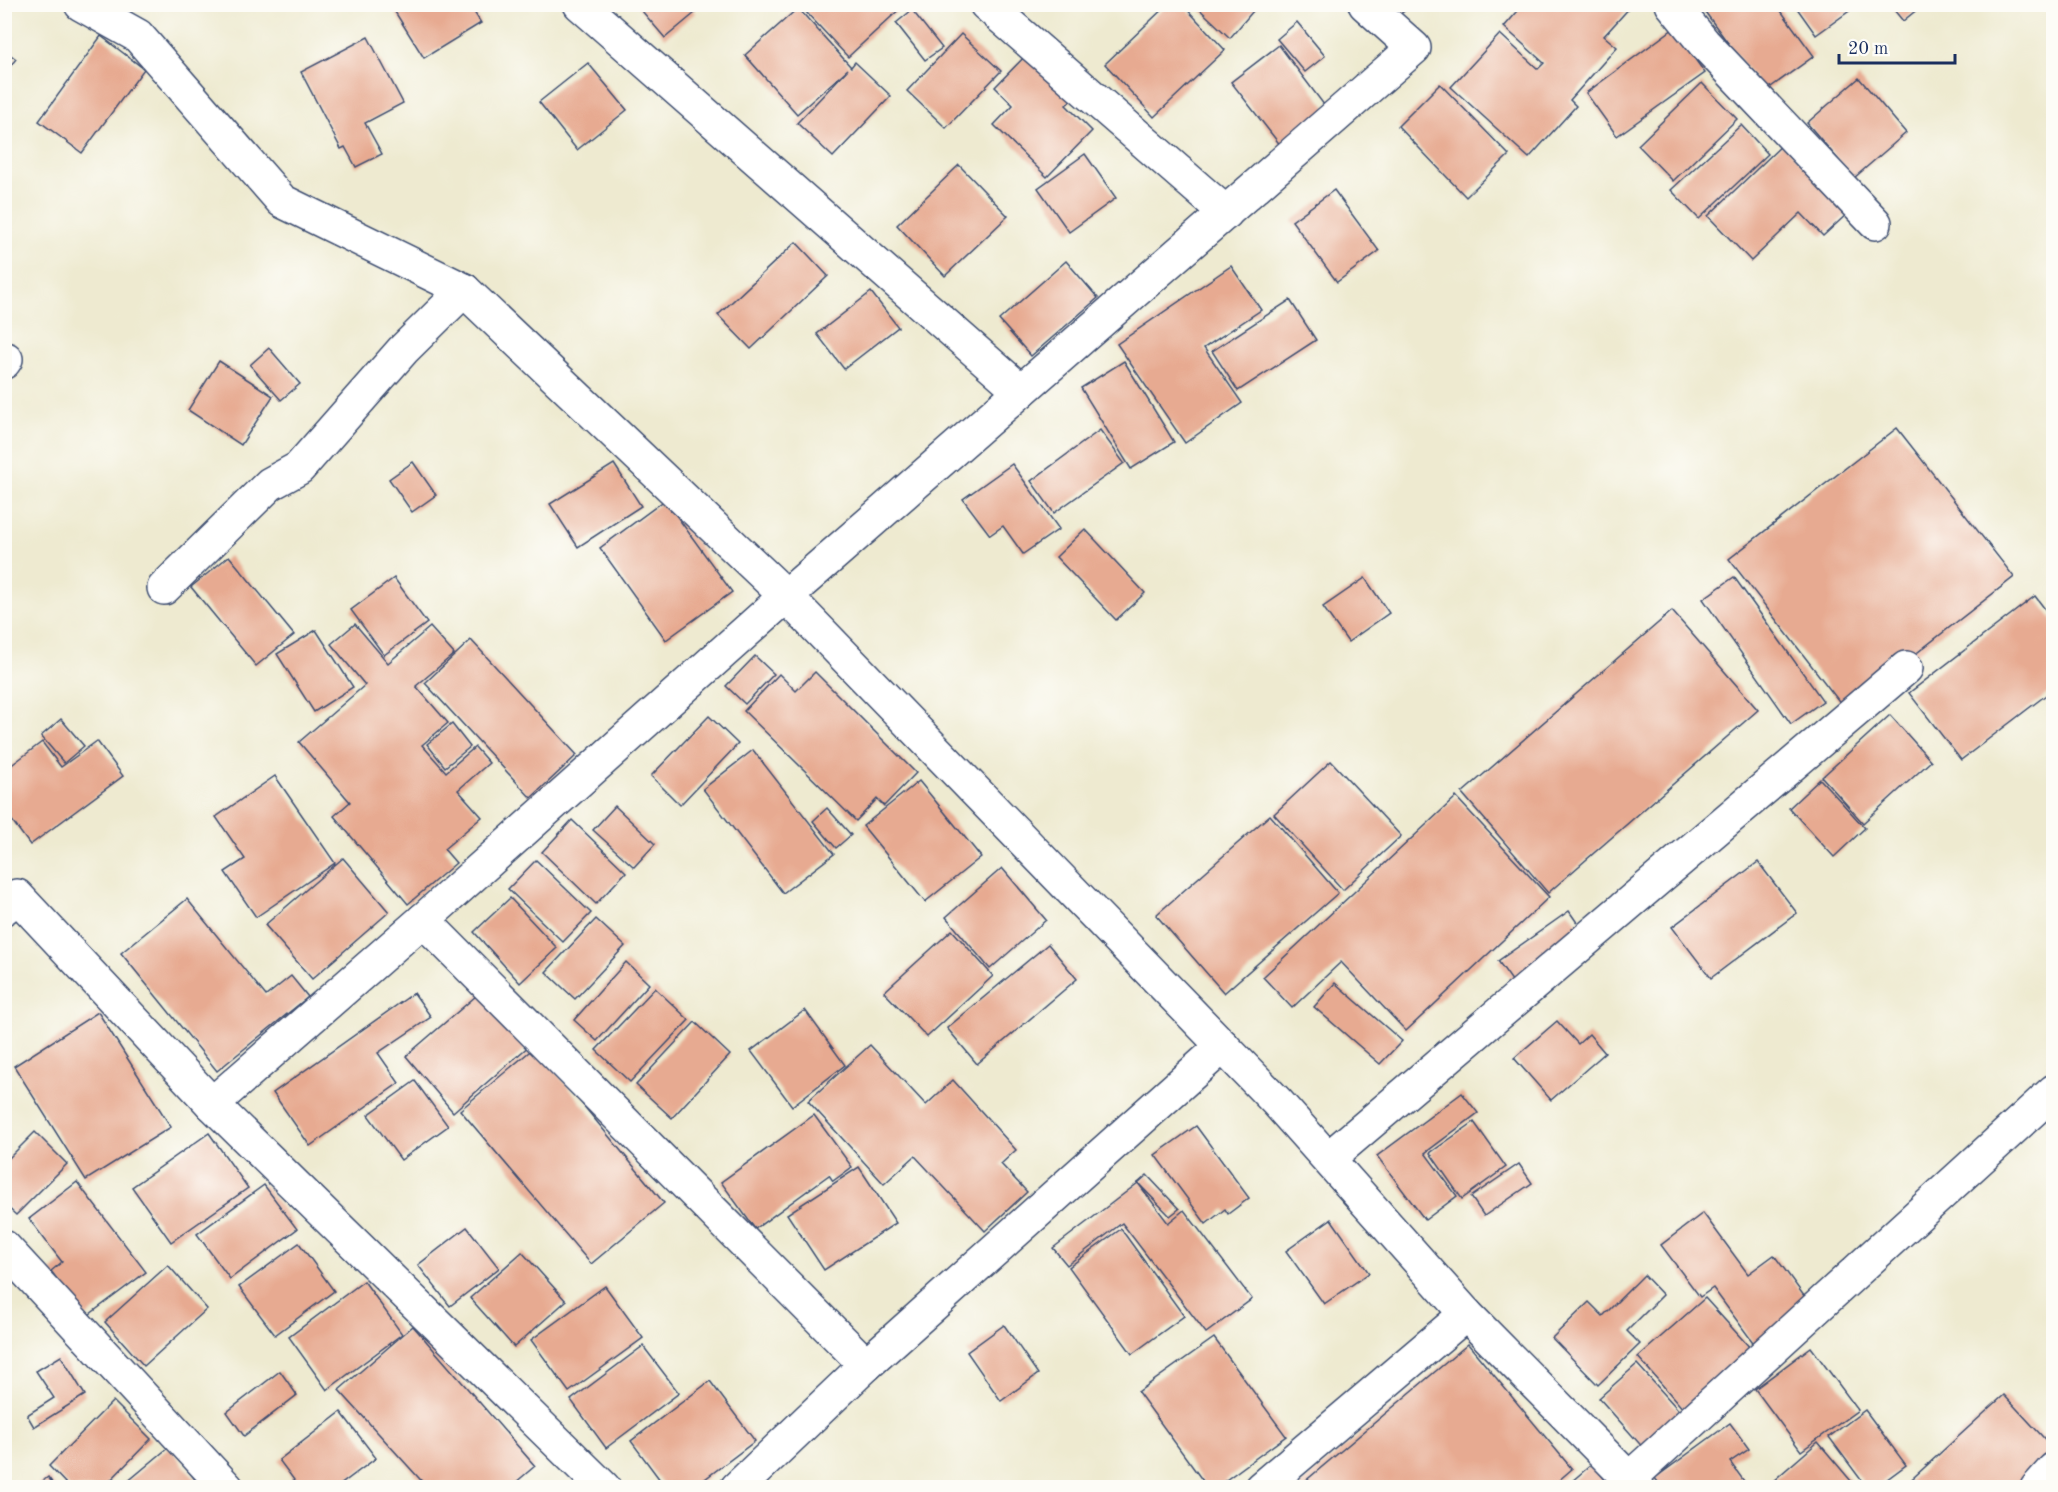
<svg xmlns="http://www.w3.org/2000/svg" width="2058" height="1492" font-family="'Old Standard TT',serif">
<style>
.building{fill:#e7aa91}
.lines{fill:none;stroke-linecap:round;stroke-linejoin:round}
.street-casing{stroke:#3b4b6f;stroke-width:36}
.street{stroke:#fff;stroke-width:33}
</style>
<rect width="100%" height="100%" fill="#fdfcf7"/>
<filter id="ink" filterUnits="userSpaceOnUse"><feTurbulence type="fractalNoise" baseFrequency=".0167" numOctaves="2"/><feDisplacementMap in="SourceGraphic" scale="12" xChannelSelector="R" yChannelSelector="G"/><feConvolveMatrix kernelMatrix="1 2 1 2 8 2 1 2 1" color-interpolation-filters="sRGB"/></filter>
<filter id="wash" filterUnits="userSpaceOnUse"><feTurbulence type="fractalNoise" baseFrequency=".008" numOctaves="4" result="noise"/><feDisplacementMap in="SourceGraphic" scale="24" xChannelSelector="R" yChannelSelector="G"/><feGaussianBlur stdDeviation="1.35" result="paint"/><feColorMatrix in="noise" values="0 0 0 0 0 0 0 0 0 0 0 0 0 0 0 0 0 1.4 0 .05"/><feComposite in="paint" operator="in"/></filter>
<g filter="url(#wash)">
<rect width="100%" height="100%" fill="#eeead0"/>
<g id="blocks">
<!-- building -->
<g class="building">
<path d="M390 4H469L481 23 424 58Z"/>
<path d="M636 4H688L695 13 665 38Z"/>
<path d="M814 4H905L848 57 806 12Z"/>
<path d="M1168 4H1182L1225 50 1154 117 1105 64Z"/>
<path d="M1194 4H1259L1230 38Z"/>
<path d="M1386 4H1414L1396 17Z"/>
<path d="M1524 4H1633L1604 36 1617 47 1570 100 1576 106 1529 158 1451 87 1500 34 1538 69 1544 63 1504 27Z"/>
<path d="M1709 4H1776L1814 56 1764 92 1703 9Z"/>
<path d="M1794 4H1859L1816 35Z"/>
<path d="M1889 4H1924L1903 21Z"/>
<path d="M798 8 851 67 855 62 891 96 833 157 797 123 848 69 797 114 745 55Z"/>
<path d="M912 10 942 48 925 60 896 23Z"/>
<path d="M1297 22 1325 56 1305 72 1277 39Z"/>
<path d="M1673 29 1705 73 1617 136 1586 93Z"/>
<path d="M961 34 1001 71 946 128 907 91Z"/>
<path d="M101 36 144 69 82 153 39 121Z"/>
<path d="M368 37 403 103 365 123 382 154 356 167 345 147 341 149 301 72Z"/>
<path d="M1279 45 1328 110 1281 146 1231 82Z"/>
<path d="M1032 49 1077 94 1066 105 1092 131 1047 177 994 125 1013 105 995 87Z"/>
<path d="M4 50 16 59 4 74Z"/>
<path d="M588 63 627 110 577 150 539 102Z"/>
<path d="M1859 78 1906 133 1854 178 1807 123Z"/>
<path d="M1702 83 1737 119 1673 181 1638 145Z"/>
<path d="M1440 84 1509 155 1466 197 1398 126Z"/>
<path d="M1741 125 1768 154 1699 219 1671 190Z"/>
<path d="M1783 144 1848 213 1823 236 1801 213 1751 261 1708 216Z"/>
<path d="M1085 154 1116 198 1069 232 1038 188Z"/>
<path d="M959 165 1008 216 945 276 897 225Z"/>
<path d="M1334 190 1379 251 1337 282 1292 221Z"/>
<path d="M796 242 828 276 751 349 718 315Z"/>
<path d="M1066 261 1098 298 1031 356 999 320Z"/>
<path d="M1231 266 1261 310 1204 348 1242 403 1185 443 1117 344Z"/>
<path d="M871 292 898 327 844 369 817 334Z"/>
<path d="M1290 300 1316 340 1238 391 1212 351Z"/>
<path d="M269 348 300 384 281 400 250 365Z"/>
<path d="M219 361 273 396 241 445 188 410Z"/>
<path d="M1124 361 1174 442 1131 469 1081 388Z"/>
<path d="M1897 428 2014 577 1845 709 1729 559Z"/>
<path d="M1100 430 1124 463 1054 513 1031 481Z"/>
<path d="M413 462 436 495 412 512 389 479Z"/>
<path d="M614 464 641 506 578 547 550 504Z"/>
<path d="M1012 464 1059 529 1023 554 1003 526 990 535 963 499Z"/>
<path d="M665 500 732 592 666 640 600 548Z"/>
<path d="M1085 529 1145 593 1116 620 1056 557Z"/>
<path d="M229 556 294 635 256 666 191 587Z"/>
<path d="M1734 577 1823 701 1791 724 1703 599Z"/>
<path d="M394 578 427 623 384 655 351 610Z"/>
<path d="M1365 578 1389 613 1348 642 1323 607Z"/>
<path d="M2035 596 2054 621V689L1961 760 1909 693Z"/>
<path d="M1672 611 1758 710 1548 893 1462 793Z"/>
<path d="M355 624 388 663 430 627 454 654 416 686 448 723 422 745 446 772 475 747 489 763 458 790 482 817 444 849 456 863 408 904 334 816 350 802 299 742 365 685 331 644Z"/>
<path d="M316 630 353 687 314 712 277 654Z"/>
<path d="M471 640 577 755 531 798 425 683Z"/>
<path d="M755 656 774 674 745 704 726 686Z"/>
<path d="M815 672 916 773 884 806 877 799 856 821 744 711 779 674 796 691Z"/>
<path d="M1890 715 1931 761 1863 823 1822 777Z"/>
<path d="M709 716 738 744 680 805 651 776Z"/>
<path d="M61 719 84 746 64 763 41 736Z"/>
<path d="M452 724 470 747 445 767 427 744Z"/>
<path d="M97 741 123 776 30 845 5 811V770L42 742 61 767Z"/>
<path d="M753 750 834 854 783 893 703 789Z"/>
<path d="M1331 761 1401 836 1343 890 1274 814Z"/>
<path d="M275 776 335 863 256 917 225 872 245 859 216 817Z"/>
<path d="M1820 779 1865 828 1834 857 1789 808Z"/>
<path d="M919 781 981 857 925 902 863 826Z"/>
<path d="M1456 797 1549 897 1406 1031 1341 962 1292 1008 1263 977Z"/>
<path d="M615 806 655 844 634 867 593 830Z"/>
<path d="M827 808 851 835 836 848 813 821Z"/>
<path d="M1270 815 1338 893 1224 993 1156 915Z"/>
<path d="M572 820 626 872 596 904 542 852Z"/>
<path d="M343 858 389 912 312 979 265 925Z"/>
<path d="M536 860 591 913 563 942 508 889Z"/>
<path d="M1758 862 1797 913 1711 978 1672 927Z"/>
<path d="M1002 868 1046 920 990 969 946 917Z"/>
<path d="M510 898 557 948 520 983 474 932Z"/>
<path d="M187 899 266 996 291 976 308 997 217 1071 121 953Z"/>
<path d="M1569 911 1585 934 1515 985 1498 961Z"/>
<path d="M596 919 625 946 575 999 546 972Z"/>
<path d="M952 930 993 976 927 1037 884 992Z"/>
<path d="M1048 944 1077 979 977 1064 947 1028Z"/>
<path d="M626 962 649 984 597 1041 574 1020Z"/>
<path d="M1335 983 1402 1041 1380 1064 1314 1007Z"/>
<path d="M655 988 689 1020 630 1082 596 1050Z"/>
<path d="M483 990 530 1045 453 1112 406 1056Z"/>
<path d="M414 993 431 1017 378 1053 399 1083 310 1146 273 1093Z"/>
<path d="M805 1010 845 1065 792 1106 751 1051Z"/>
<path d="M98 1012 171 1127 86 1180 14 1066Z"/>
<path d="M1557 1021 1578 1044 1589 1034 1605 1053 1551 1100 1514 1058Z"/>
<path d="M695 1022 730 1055 672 1118 636 1085Z"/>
<path d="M870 1045 926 1105 953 1080 1016 1150 1001 1164 1027 1192 985 1231 915 1156 884 1184 808 1101Z"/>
<path d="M535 1047 664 1203 591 1264 460 1110Z"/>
<path d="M415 1081 448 1126 401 1160 368 1115Z"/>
<path d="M1462 1093 1478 1113 1425 1153 1457 1196 1425 1220 1377 1156Z"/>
<path d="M814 1115 852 1167 833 1181 829 1175 755 1229 721 1182Z"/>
<path d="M1474 1122 1506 1167 1462 1199 1430 1153Z"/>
<path d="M1196 1126 1249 1198 1228 1214 1225 1209 1206 1224 1155 1155Z"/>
<path d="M35 1132 67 1164 16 1215 4 1204V1163Z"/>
<path d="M209 1133 248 1188 171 1242 132 1187Z"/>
<path d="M1519 1164 1532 1183 1484 1216 1471 1197Z"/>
<path d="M859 1167 896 1223 824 1270 787 1214Z"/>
<path d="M1147 1175 1179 1209 1170 1216 1138 1183Z"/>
<path d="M77 1182 146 1272 86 1317 51 1271 62 1262 29 1219Z"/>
<path d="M1138 1183 1168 1223 1184 1210 1252 1299 1206 1333 1122 1223 1067 1265 1053 1248Z"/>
<path d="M264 1185 297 1229 230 1279 197 1234Z"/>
<path d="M1703 1213 1748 1274 1774 1255 1810 1304 1755 1345 1713 1288 1700 1297 1661 1245Z"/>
<path d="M1331 1219 1369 1273 1324 1304 1286 1251Z"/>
<path d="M467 1227 499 1268 450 1306 418 1265Z"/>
<path d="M1121 1229 1184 1316 1132 1354 1069 1267Z"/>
<path d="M299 1243 334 1291 275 1335 239 1287Z"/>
<path d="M522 1252 566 1301 514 1347 470 1298Z"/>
<path d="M168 1265 207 1309 144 1366 105 1322Z"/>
<path d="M1644 1275 1663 1295 1627 1331 1640 1344 1598 1385 1552 1338 1589 1302 1603 1316Z"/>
<path d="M364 1281 402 1334 327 1390 289 1337Z"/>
<path d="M605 1286 643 1338 569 1392 531 1340Z"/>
<path d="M1705 1298 1752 1350 1684 1410 1638 1357Z"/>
<path d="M1004 1325 1038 1374 1001 1401 967 1352Z"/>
<path d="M413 1326 535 1466 515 1483 519 1488H448L444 1482 438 1488H428L339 1390Z"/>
<path d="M1214 1338 1286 1436 1215 1488H1208L1138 1392Z"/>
<path d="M1468 1344 1572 1469 1550 1488H1297Z"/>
<path d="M643 1346 679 1393 606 1448 571 1400Z"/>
<path d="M1811 1347 1858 1410 1801 1451 1755 1389Z"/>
<path d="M61 1356 85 1395 34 1427 27 1415 54 1398 36 1371Z"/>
<path d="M1637 1364 1684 1416 1646 1451 1599 1398Z"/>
<path d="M280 1371 297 1395 244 1436 227 1412Z"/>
<path d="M710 1381 755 1441 693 1488H666L631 1441Z"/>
<path d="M2004 1395 2054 1449V1453L2015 1488H1902Z"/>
<path d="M113 1401 151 1439 103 1488H70L49 1466Z"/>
<path d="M1865 1410 1906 1465 1875 1488H1867L1829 1437Z"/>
<path d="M341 1412 376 1458 336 1488H300L279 1460Z"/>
<path d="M1730 1423 1749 1449 1730 1462 1749 1488H1662L1655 1478Z"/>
<path d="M1818 1442 1857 1488H1765Z"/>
<path d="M169 1447 202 1488H120Z"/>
<path d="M1592 1464 1612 1488H1564Z"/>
<path d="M48 1477 56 1488H34Z"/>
</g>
</g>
</g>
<g filter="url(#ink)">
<use href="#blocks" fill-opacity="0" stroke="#3b4b6f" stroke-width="1.5"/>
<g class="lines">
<!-- street casing -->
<g class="street-casing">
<g id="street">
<path d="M81 4 138 36 282 201 464 290 403 350 299 468 270 484 164 588"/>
<path d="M580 4 1021 391"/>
<path d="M986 4 1226 213"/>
<path d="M1672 4 1704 43 1875 223"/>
<path d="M464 290 786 596 1277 1102 1466 1314 1638 1488"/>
<path d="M4 362 6 359"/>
<path d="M4 908 17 896 212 1104"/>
<path d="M423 920 866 1365"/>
<path d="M1329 1158 1906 668"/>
<path d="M4 1247 227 1488"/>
<path d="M1630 1478 2054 1091"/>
<path d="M604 1488 212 1104 423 920 786 596 1414 48 1365 4"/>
<path d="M737 1488 866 1365 1223 1046"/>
<path d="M1261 1488 1466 1314"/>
<path d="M2037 1488 2054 1469"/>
</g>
</g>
<!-- street -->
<use href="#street" class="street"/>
</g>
</g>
<!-- margin -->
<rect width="2058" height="1492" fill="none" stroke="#fdfcf7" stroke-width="24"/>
<!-- scale -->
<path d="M1839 54v9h116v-9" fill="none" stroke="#1b2f5e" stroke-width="3"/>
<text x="1848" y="54" font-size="18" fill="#1b2f5e" stroke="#fdfcf7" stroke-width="4.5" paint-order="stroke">20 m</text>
</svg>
